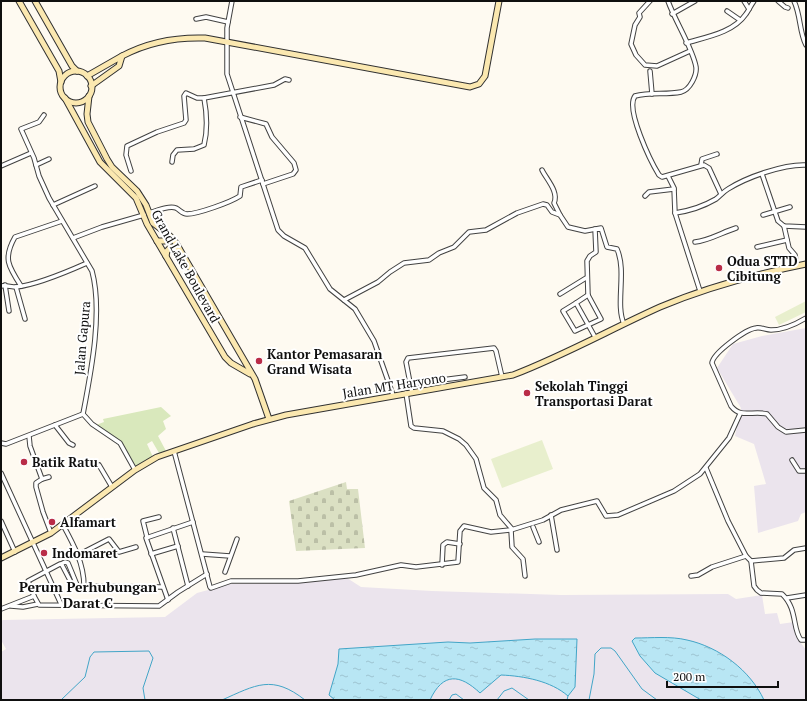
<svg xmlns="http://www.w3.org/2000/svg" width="807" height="701" font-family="'PT Serif',serif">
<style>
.industrial{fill:#ebe4ed}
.grass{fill:#d9e8bc}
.cemetery{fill:url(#cemetery-stones)}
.pitch{fill:#e8efcd}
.water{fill:url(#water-ripples);stroke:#42a5c7}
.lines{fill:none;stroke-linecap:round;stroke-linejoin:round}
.stream{stroke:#42a5c7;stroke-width:1}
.street-casing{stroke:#424242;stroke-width:5.5}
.secondary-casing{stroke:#313131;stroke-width:7}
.street{stroke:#fff;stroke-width:3.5}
.secondary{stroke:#fbe8b0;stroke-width:5}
.poi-dot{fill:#b92c47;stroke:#fff;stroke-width:1.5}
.labels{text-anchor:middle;stroke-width:4;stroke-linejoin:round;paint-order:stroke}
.poi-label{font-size:13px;font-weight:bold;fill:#0f0f0f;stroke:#fff;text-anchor:start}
.street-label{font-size:13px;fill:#0f0f0f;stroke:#fff}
.neighbourhood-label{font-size:14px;font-weight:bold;fill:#0f0f0f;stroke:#fff}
</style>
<defs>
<pattern id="cemetery-stones" width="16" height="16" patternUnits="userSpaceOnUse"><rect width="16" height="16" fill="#dbe0c3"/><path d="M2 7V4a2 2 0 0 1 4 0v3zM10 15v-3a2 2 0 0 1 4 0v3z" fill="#bbbfa6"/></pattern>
<pattern id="water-ripples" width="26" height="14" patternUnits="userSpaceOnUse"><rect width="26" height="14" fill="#b8e6f4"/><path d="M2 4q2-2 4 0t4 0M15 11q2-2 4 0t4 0" fill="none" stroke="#9dc4d0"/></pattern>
</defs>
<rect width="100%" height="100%" fill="#fefaf1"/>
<!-- industrial -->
<g class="industrial">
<path d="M806 328V512L801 514 798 521 758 533 754 486 766 484 754 444 735 436 741 408 717 368 733 344 762 336Z"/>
<path d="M347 578 361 587 432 591 561 595 728 594 736 599 762 595 765 614 777 613 780 624 794 622 798 639 806 650V700H1V652L6 649 1 640V621L3 620 165 617 197 593 230 584 304 583Z"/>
</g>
<!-- grass -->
<path class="grass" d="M161 407 171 416 163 421 166 429 158 436 166 451 159 453 152 441 147 444 153 457 135 467C123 444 118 439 96 425L104 422 103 419Z"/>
<!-- cemetery -->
<path class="cemetery" d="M346 482 347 489H358L365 548 296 551 289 501Z"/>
<!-- pitch -->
<g class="pitch">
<path d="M806 301V312L779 325 775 317Z"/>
<path d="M542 440 553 469 502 488 491 459Z"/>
</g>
<!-- water -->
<g class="water">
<path d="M635 638C651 638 671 636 687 640 719 647 750 670 764 700H701L655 673 640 656 632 641Z"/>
<path d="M535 639H577L575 687 568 696C551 681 524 676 501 675L480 693C460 674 443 672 430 700H335L329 695 338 664 339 649 448 642 470 643Z"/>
</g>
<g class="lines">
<!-- stream -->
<g class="stream">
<path d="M61 700 85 677 90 657 94 652 149 651 153 658 143 688 145 700"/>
<path d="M222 700C256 685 272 674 305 700"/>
<path d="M449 700 452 695 456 694 464 700"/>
<path d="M497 700 504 691 512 688 529 700"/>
<path d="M567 700 568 696"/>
<path d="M589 700 594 674 595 654 601 648H611L615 651 642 689 657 700"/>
</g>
<!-- street casing -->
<g class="street-casing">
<g id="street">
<path d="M232 1 227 28V74L278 230 284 236 305 248 330 289 355 309 374 341 393 395"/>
<path d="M650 1 639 13 640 17 635 25 631 44 636 55 645 65 657 66 690 51"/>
<path d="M668 1C675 21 693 49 696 67 697 75 690 90 681 92 666 95 650 92 635 96 625 109 651 162 659 175L662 177 704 165 709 168 721 194"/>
<path d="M744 1 749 9"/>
<path d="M778 1 785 7 788 8"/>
<path d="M794 1C801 16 799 31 806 45"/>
<path d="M727 11 740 20"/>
<path d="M672 14 695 1"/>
<path d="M196 19 206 17 228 22"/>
<path d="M686 43C706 37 733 33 746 14 749 10 751 5 754 1"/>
<path d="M650 71 652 94"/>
<path d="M44 115 39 122 21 129 34 158 39 176 49 198 92 271C103 312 91 372 83 414L92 424 120 443 135 470"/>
<path d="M240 117 266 124 272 137 294 163 296 170 293 174 263 184"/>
<path d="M172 162 173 155 177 150 194 149 204 145C208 129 207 114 204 98"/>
<path d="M36 165 49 159"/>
<path d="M701 165 702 159 717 154"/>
<path d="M1 166 31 153"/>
<path d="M542 170C547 180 559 192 554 203L560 215"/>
<path d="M131 171 126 155 127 146 157 132 184 123 186 120 184 96 186 93 197 98H204L274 85 285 79 289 80"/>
<path d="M762 174 778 221 784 226 806 227"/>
<path d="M668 176 674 188 675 213 700 291"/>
<path d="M645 196 649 192 674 189"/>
<path d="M53 205 95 186"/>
<path d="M149 213C156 211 169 205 176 208 180 210 182 214 187 214 198 214 231 202 240 196L241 187 262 180"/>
<path d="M675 213C689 211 704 206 716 199 720 196 723 192 728 189 747 177 784 164 806 165"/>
<path d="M763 215 790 207"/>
<path d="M784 226 789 248 795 255 797 266"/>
<path d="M73 238 102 227 144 215"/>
<path d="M695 242C708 241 723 232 736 228"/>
<path d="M757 247 787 240"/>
<path d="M5 285 9 311"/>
<path d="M1 286C6 285 11 287 16 287 37 285 69 271 87 263"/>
<path d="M21 286C8 266 3 258 15 237L62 221"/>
<path d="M16 287 25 319"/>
<path d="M560 294 586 278"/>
<path d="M344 300 378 282 390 272 404 263 429 260 439 253 454 247 469 232 486 230 517 213 543 204 547 205 552 212 560 215 568 227 585 231 601 228 607 247 617 249C627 272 615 304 624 324"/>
<path d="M576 303 563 311 575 331 601 319 588 295"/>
<path d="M806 318C796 324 783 330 771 330 766 330 761 327 756 328 746 329 713 353 712 363L731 406C741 419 753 410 767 414L778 427 786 432 806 430"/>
<path d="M595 337 576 303 588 295 587 261 590 256 596 252 595 229"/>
<path d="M410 384 465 377"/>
<path d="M406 393 411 426 414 428 443 431 459 439 466 445 476 459 484 488 496 500 500 515 512 529"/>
<path d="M412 393 406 362 408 358 494 348 496 351 502 377"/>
<path d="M55 425 69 443 73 445"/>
<path d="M29 436 30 446 42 479 36 483V487L43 512 51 533"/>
<path d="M1 443 6 444 83 414"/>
<path d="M174 451 210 587"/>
<path d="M792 460 799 471H806"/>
<path d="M99 465 112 487"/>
<path d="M706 468 728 521 746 556 751 561 754 586 757 590 761 593 782 594C798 609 792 629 801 640H806"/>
<path d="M1 473 61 604"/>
<path d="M42 479 49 477"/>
<path d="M551 515 557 550"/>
<path d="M1 521 15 552"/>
<path d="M63 525C74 545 84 564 84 586"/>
<path d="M533 527 539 542"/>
<path d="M173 528 188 586"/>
<path d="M511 530 512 547 523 559 525 576"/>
<path d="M147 537 143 521 159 517"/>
<path d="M151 554 178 546"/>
<path d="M202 554 230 556"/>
<path d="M78 555 109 539 119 552 136 547"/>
<path d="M751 561 784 558 794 550 806 548"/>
<path d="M61 564 65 562 68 563 77 585"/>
<path d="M442 565 443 545 447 542 460 544"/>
<path d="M225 572 237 539"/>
<path d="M691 576 698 575 712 567 746 556"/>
<path d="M211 588 231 581H298L356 575 401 565 416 567 458 562 460 531 464 526 491 532 511 530 543 520 561 510 597 501 606 516 618 515 674 491 700 474 729 438 740 414"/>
<path d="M34 596 28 581 60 564 62 565 73 586 162 587"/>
<path d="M787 598 806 595"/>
<path d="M168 600 146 538 193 522"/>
<path d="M11 606 23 607 38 604"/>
<path d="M1 609 34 596 39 605 159 606 178 592 207 574"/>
</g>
</g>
<!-- secondary casing -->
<g class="secondary-casing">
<g id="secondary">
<path d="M19 1 59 71 61 82"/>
<path d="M35 1 72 66 77 71"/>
<path d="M122 56C148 42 175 37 205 38L470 87 479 84 485 76 499 1"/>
<circle cx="76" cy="87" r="16"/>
<path d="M87 76 122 56 119 66 91 86"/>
<path d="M89 96 87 114 88 122 107 159 112 167 137 191 146 205 153 223 170 236 176 243 255 379 269 419"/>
<path d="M65 98 100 162 136 198 147 224 225 357 231 363 250 374"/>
<path d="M157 241H165L166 238 165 233"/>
<path d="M166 256 167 251 171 247 179 249"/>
<path d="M1 558 51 533 135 470 157 457 253 424 286 415 513 375C563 356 611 329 660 307 707 287 756 274 806 264"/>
</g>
</g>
<!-- street -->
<use href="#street" class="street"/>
<!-- secondary -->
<use href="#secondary" class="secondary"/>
</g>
<!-- markers -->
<g class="poi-dot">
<circle cx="719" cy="268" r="4"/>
<circle cx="259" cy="361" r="4"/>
<circle cx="527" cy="393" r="4"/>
<circle cx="24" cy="462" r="4"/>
<circle cx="52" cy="522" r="4"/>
<circle cx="44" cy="553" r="4"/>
</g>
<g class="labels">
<!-- poi labels -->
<g class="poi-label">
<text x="727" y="266">Odua STTD<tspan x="727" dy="15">Cibitung</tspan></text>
<text x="267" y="359">Kantor Pemasaran<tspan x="267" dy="15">Grand Wisata</tspan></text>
<text x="535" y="391">Sekolah Tinggi<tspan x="535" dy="15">Transportasi Darat</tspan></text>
<text x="32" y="467">Batik Ratu</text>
<text x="60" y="527">Alfamart</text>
<text x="52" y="558">Indomaret</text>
</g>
<!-- street labels -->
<g class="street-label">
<text transform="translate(186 266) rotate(61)" y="5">Grand Lake Boulevard</text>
<text transform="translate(82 338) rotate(-85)" y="5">Jalan Gapura</text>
<text transform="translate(394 385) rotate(-9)" y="5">Jalan MT Haryono</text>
</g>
<!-- neighbourhood labels -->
<g class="neighbourhood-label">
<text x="88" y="592">Perum Perhubungan<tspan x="88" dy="16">Darat C</tspan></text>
</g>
</g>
<!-- border -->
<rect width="807" height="701" fill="none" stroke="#0f0f0f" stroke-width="4"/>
<!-- scale -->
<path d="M667 681v6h111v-6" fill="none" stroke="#0f0f0f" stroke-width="2"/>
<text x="673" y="681" font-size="12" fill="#0f0f0f" stroke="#ffffff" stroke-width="3" paint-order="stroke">200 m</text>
</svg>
